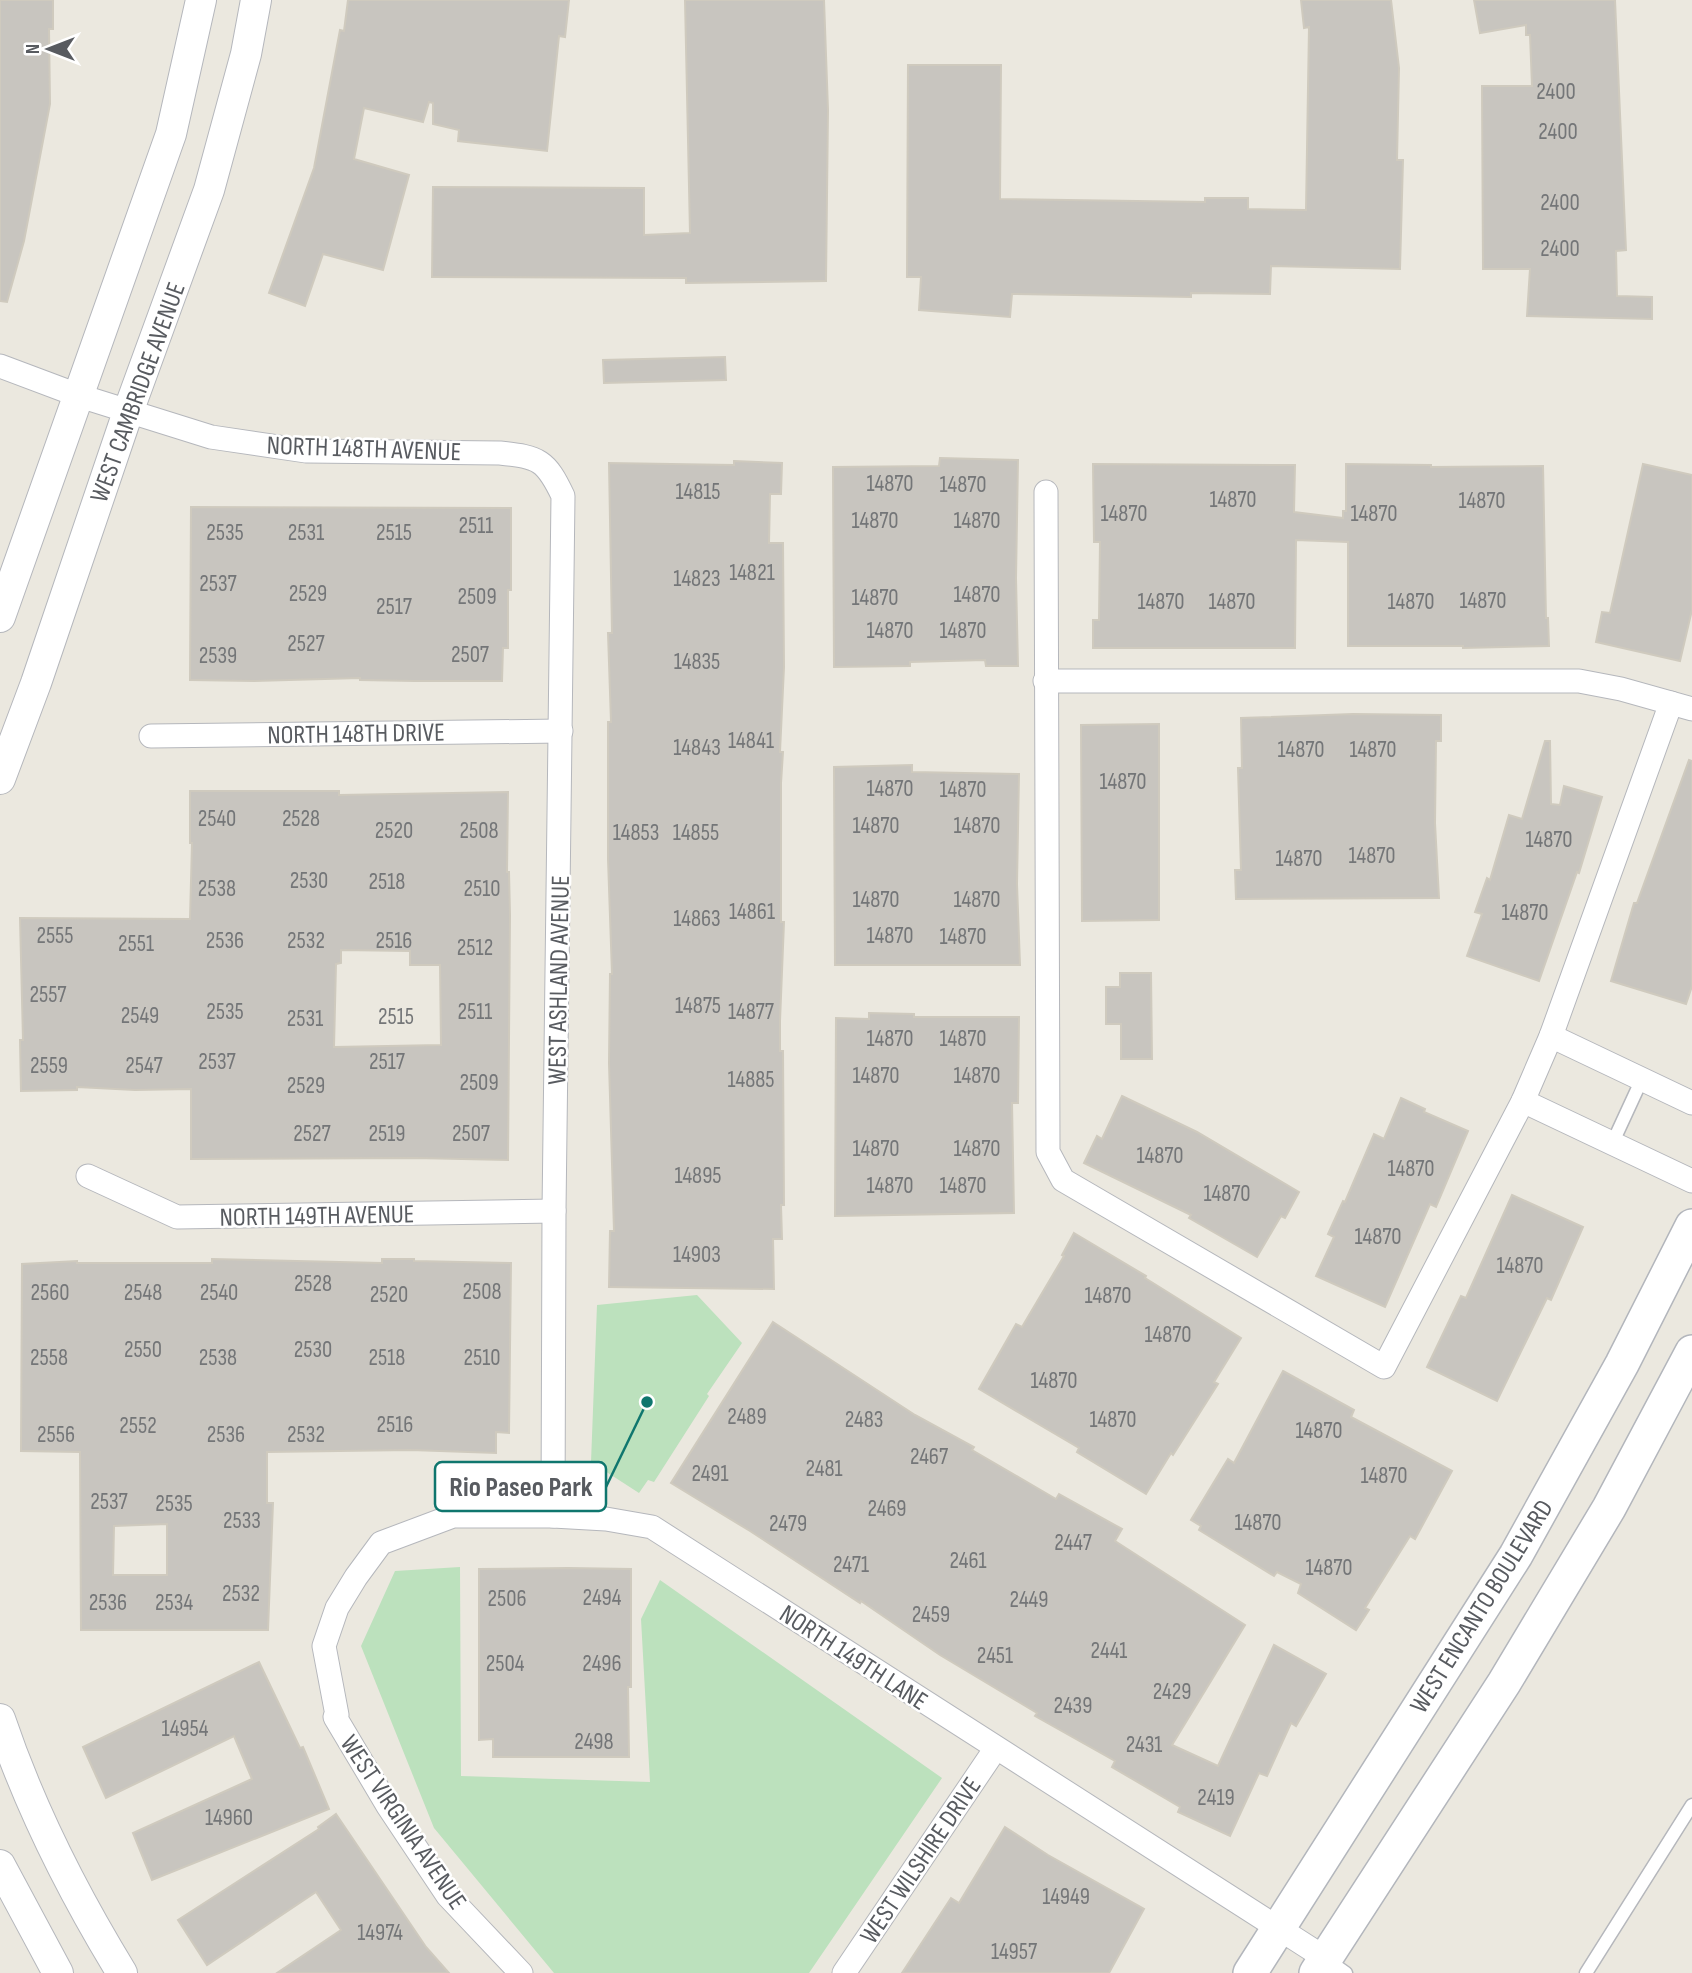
<svg xmlns="http://www.w3.org/2000/svg" width="1692" height="1973" font-family="'Sofia Sans Condensed',sans-serif">
<style>
.green{fill:#bce1bd}
.building{fill:#c8c5bf;stroke:#cfcabe;stroke-width:2;fill-rule:evenodd}
.lines{fill:none;stroke-linecap:round;stroke-linejoin:round}
.service-casing{stroke:#b5b7bc;stroke-width:15}
.minor-casing{stroke:#b5b7bc;stroke-width:25}
.tertiary-casing{stroke:#b5b7bc;stroke-width:32}
.secondary-casing{stroke:#b3b6bc;stroke-width:36}
.service{stroke:#fff;stroke-width:12}
.minor{stroke:#fff;stroke-width:23}
.tertiary{stroke:#fff;stroke-width:30}
.secondary{stroke:#fff;stroke-width:33}
.labels{text-anchor:middle;stroke-width:5;stroke-linejoin:round;paint-order:stroke}
.number-label{font-size:23px;fill:#747678}
.street-label{font-size:26px;fill:#585b60;stroke:#fff}
.leader{fill:none;stroke:#0f766e;stroke-width:2.5}
.callout-dot{fill:#0f766e;stroke:#fff;stroke-width:2.5}
.callout{fill:#fff;stroke:#0f766e;stroke-width:2.5}
.callout-label{font-size:28px;text-anchor:middle;font-weight:bold;fill:#585b60}
</style>
<rect width="100%" height="100%" fill="#ebe8df"/>
<!-- green -->
<g class="green">
<path d="M697 1295 742 1343 707 1394 709 1396 654 1482 648 1480 639 1493 591 1462 597 1305Z"/>
<path d="M460 1567 461 1776 650 1782 641 1619 660 1580 942 1778 809 1973H554L434 1828 361 1646 395 1571Z"/>
</g>
<!-- building -->
<g class="building">
<path d="M0 0H53V29H49L50 104 24 241 7 302 0 301Z"/>
<path d="M348 0H569L565 37 559 36 547 151 458 141 459 130 433 124V103L429 102 423 122 364 108 354 159 409 175 383 270 323 254 305 306 269 293 314 168 340 30 344 31Z"/>
<path d="M685 0H824L828 110 826 281 686 283V278L432 277 433 187 644 188V235L690 233Z"/>
<path d="M1301 0H1391L1399 68 1397 160H1403L1400 269 1271 266 1270 294 1191 293V297L1012 294 1010 317 919 310 921 277H907L908 65H1001L1000 199 1205 202V198H1248V209L1306 210 1309 27 1304 28Z"/>
<path d="M1474 0H1615L1626 250 1616 251 1617 296 1652 297V319L1527 316 1530 269H1483L1482 86H1532L1530 35H1526V25L1480 33Z"/>
<path d="M725 357 726 380 604 383 603 360Z"/>
<path d="M940 458 1018 460 1016 578 1018 666H986L985 660 910 662V666L834 667 833 467 939 466Z"/>
<path d="M734 461 782 463 781 494H770L769 543H783L784 667 780 752H783L781 783V922H784L780 1021V1051H783L784 1205H781L782 1239H773L774 1289 609 1287 610 1231H614L609 1063 610 974H612L608 859V722H611L608 633H612L609 463 734 465Z"/>
<path d="M1093 464 1295 465 1294 512 1343 518V511H1346V464L1431 465V467L1543 466 1546 618H1548L1549 646 1463 648V646H1348V542L1296 540 1295 648H1093V620H1099L1100 542H1094Z"/>
<path d="M1643 464 1692 475V610L1680 661 1596 642 1602 612 1610 613Z"/>
<path d="M191 507 511 508V590H508V648H503L502 681H415L360 680V678L254 681 190 680Z"/>
<path d="M1353 714 1441 715V741H1436L1435 823 1439 898 1236 899 1235 870H1241L1238 768H1242L1241 718Z"/>
<path d="M1159 724V920L1082 921 1081 725Z"/>
<path d="M1545 741H1550L1551 804 1560 805 1564 786 1602 797 1579 873 1577 872 1539 981 1467 956 1482 914 1475 912 1487 878 1490 880 1509 815 1522 819Z"/>
<path d="M1689 760 1692 761V986L1686 1004 1611 981 1634 903H1637Z"/>
<path d="M912 765V772L1019 774 1017 884 1020 965H835L834 767Z"/>
<path d="M190 791H339V795L508 792 507 872H509L510 915 508 1160 415 1158 191 1159V1089L135 1090 77 1087V1090L21 1091 20 1040H23L20 918 190 919 192 843H190ZM341 950 410 951V965H440L441 1045 334 1047 336 964 341 963Z"/>
<path d="M1120 973H1151L1152 1059H1121V1024H1106V987H1120Z"/>
<path d="M869 1013 914 1014V1017H1019L1018 1103H1012L1014 1213 835 1216 836 1018 869 1019Z"/>
<path d="M1122 1096 1197 1132 1299 1192 1285 1218 1281 1216 1257 1257 1189 1218 1191 1215 1084 1163 1097 1136 1102 1139Z"/>
<path d="M1401 1098 1425 1109 1424 1112 1468 1131 1436 1207 1430 1204 1385 1307 1316 1276 1334 1237 1328 1234 1343 1201 1345 1202 1374 1134 1384 1139Z"/>
<path d="M1512 1195 1583 1227 1551 1300 1547 1298 1497 1401 1427 1367 1461 1296 1466 1298Z"/>
<path d="M1074 1233 1146 1276 1145 1278 1241 1338 1214 1382 1218 1384 1173 1455 1171 1453 1146 1494 1077 1452 1079 1448 979 1389 1016 1324 1022 1327 1064 1256 1062 1255Z"/>
<path d="M212 1259 382 1263V1259H414V1261L511 1263 509 1433 496 1432V1453L411 1450 267 1452V1503H273L268 1630H81L80 1452 21 1451 22 1264 77 1261V1263H212ZM167 1524V1575H113L114 1526Z"/>
<path d="M773 1322 915 1415 974 1447 972 1450 1056 1499 1059 1494 1122 1529 1115 1541 1245 1625 1172 1745 1218 1766 1274 1645 1326 1674 1296 1726 1291 1723 1267 1776 1259 1773 1230 1836 1178 1812 1180 1807 1112 1767 1115 1761 1035 1716 1037 1713 940 1655 861 1601 860 1603 750 1531 671 1483Z"/>
<path d="M1283 1371 1354 1410 1351 1417 1452 1471 1415 1539 1410 1536 1365 1608 1369 1610 1356 1630 1298 1593 1301 1584 1277 1572 1274 1576 1199 1530 1201 1526 1191 1520 1228 1459 1234 1463Z"/>
<path d="M568 1568 631 1569V1687H628L629 1757H493V1739L479 1740V1569Z"/>
<path d="M259 1662 300 1748 303 1747 329 1809 152 1880 133 1833 252 1779 234 1736 106 1798 83 1747Z"/>
<path d="M336 1814 426 1947 449 1973H277L341 1930 316 1892 207 1965 178 1920 319 1829 318 1827Z"/>
<path d="M1005 1827 1048 1855 1144 1909 1109 1973H902L951 1898 959 1903Z"/>
</g>
<g class="lines">
<!-- service casing -->
<g class="service-casing">
<g id="service">
<path d="M1612 1144 1642 1079"/>
<path d="M1325 1958 1346 1973"/>
<path d="M1586 1973 1692 1805"/>
</g>
</g>
<!-- minor casing -->
<g class="minor-casing">
<g id="minor">
<path d="M0 366 80 396 211 437 306 451 500 453C539 457 546 460 563 496L554 1211 553 1516"/>
<path d="M1046 492 1048 1152 1063 1180 1384 1367 1523 1101 1551 1036 1671 703"/>
<path d="M1045 681H1579L1621 689 1692 709"/>
<path d="M151 736 561 731"/>
<path d="M1551 1036 1692 1103"/>
<path d="M1523 1101 1692 1181"/>
<path d="M88 1176 177 1217 554 1211"/>
<path d="M521 1973 448 1896 388 1806 335 1717 337 1715 324 1646 337 1608 356 1577 381 1543 453 1516H553L606 1519 652 1527 1325 1958"/>
<path d="M844 1973 996 1748"/>
</g>
</g>
<!-- tertiary casing -->
<g class="tertiary-casing">
<g id="tertiary">
<path d="M0 617 171 134 201 0"/>
<path d="M0 779 36 683 128 412 209 190 246 54 256 0"/>
<path d="M0 1719C30 1808 73 1893 122 1973"/>
<path d="M0 1865 58 1973"/>
</g>
</g>
<!-- secondary casing -->
<g class="secondary-casing">
<g id="secondary">
<path d="M1250 1973 1516 1555 1622 1364 1692 1226"/>
<path d="M1316 1973 1504 1683 1609 1508 1692 1352"/>
</g>
</g>
<!-- service -->
<use href="#service" class="service"/>
<!-- minor -->
<use href="#minor" class="minor"/>
<!-- tertiary -->
<use href="#tertiary" class="tertiary"/>
<!-- secondary -->
<use href="#secondary" class="secondary"/>
</g>
<g class="labels">
<!-- number labels -->
<g class="number-label">
<text x="1556" y="99">2400</text>
<text x="1558" y="139">2400</text>
<text x="1560" y="210">2400</text>
<text x="1560" y="256">2400</text>
<text x="890" y="491">14870</text>
<text x="963" y="492">14870</text>
<text x="698" y="499">14815</text>
<text x="1233" y="507">14870</text>
<text x="1482" y="508">14870</text>
<text x="1124" y="521">14870</text>
<text x="1374" y="521">14870</text>
<text x="875" y="528">14870</text>
<text x="977" y="528">14870</text>
<text x="476" y="533">2511</text>
<text x="225" y="540">2535</text>
<text x="306" y="540">2531</text>
<text x="394" y="540">2515</text>
<text x="752" y="580">14821</text>
<text x="697" y="586">14823</text>
<text x="218" y="591">2537</text>
<text x="308" y="601">2529</text>
<text x="977" y="602">14870</text>
<text x="477" y="604">2509</text>
<text x="875" y="605">14870</text>
<text x="1483" y="608">14870</text>
<text x="1161" y="609">14870</text>
<text x="1232" y="609">14870</text>
<text x="1411" y="609">14870</text>
<text x="394" y="614">2517</text>
<text x="890" y="638">14870</text>
<text x="963" y="638">14870</text>
<text x="306" y="651">2527</text>
<text x="470" y="662">2507</text>
<text x="218" y="663">2539</text>
<text x="697" y="669">14835</text>
<text x="751" y="748">14841</text>
<text x="697" y="755">14843</text>
<text x="1301" y="757">14870</text>
<text x="1373" y="757">14870</text>
<text x="1123" y="789">14870</text>
<text x="890" y="796">14870</text>
<text x="963" y="797">14870</text>
<text x="217" y="826">2540</text>
<text x="301" y="826">2528</text>
<text x="876" y="833">14870</text>
<text x="977" y="833">14870</text>
<text x="394" y="838">2520</text>
<text x="479" y="838">2508</text>
<text x="636" y="840">14853</text>
<text x="696" y="840">14855</text>
<text x="1549" y="847">14870</text>
<text x="1372" y="863">14870</text>
<text x="1299" y="866">14870</text>
<text x="309" y="888">2530</text>
<text x="387" y="889">2518</text>
<text x="217" y="896">2538</text>
<text x="482" y="896">2510</text>
<text x="876" y="907">14870</text>
<text x="977" y="907">14870</text>
<text x="752" y="919">14861</text>
<text x="1525" y="920">14870</text>
<text x="697" y="926">14863</text>
<text x="55" y="943">2555</text>
<text x="890" y="943">14870</text>
<text x="963" y="944">14870</text>
<text x="225" y="948">2536</text>
<text x="306" y="948">2532</text>
<text x="394" y="948">2516</text>
<text x="136" y="951">2551</text>
<text x="475" y="955">2512</text>
<text x="48" y="1002">2557</text>
<text x="698" y="1013">14875</text>
<text x="225" y="1019">2535</text>
<text x="475" y="1019">2511</text>
<text x="751" y="1019">14877</text>
<text x="140" y="1023">2549</text>
<text x="396" y="1024">2515</text>
<text x="305" y="1026">2531</text>
<text x="890" y="1046">14870</text>
<text x="963" y="1046">14870</text>
<text x="217" y="1069">2537</text>
<text x="387" y="1069">2517</text>
<text x="49" y="1073">2559</text>
<text x="144" y="1073">2547</text>
<text x="876" y="1083">14870</text>
<text x="977" y="1083">14870</text>
<text x="751" y="1087">14885</text>
<text x="479" y="1090">2509</text>
<text x="306" y="1093">2529</text>
<text x="312" y="1141">2527</text>
<text x="387" y="1141">2519</text>
<text x="471" y="1141">2507</text>
<text x="876" y="1156">14870</text>
<text x="977" y="1156">14870</text>
<text x="1160" y="1163">14870</text>
<text x="1411" y="1176">14870</text>
<text x="698" y="1183">14895</text>
<text x="890" y="1193">14870</text>
<text x="963" y="1193">14870</text>
<text x="1227" y="1201">14870</text>
<text x="1378" y="1244">14870</text>
<text x="697" y="1262">14903</text>
<text x="1520" y="1273">14870</text>
<text x="313" y="1291">2528</text>
<text x="482" y="1299">2508</text>
<text x="50" y="1300">2560</text>
<text x="143" y="1300">2548</text>
<text x="219" y="1300">2540</text>
<text x="389" y="1302">2520</text>
<text x="1108" y="1303">14870</text>
<text x="1168" y="1342">14870</text>
<text x="143" y="1357">2550</text>
<text x="313" y="1357">2530</text>
<text x="49" y="1365">2558</text>
<text x="218" y="1365">2538</text>
<text x="387" y="1365">2518</text>
<text x="482" y="1365">2510</text>
<text x="1054" y="1388">14870</text>
<text x="747" y="1424">2489</text>
<text x="864" y="1427">2483</text>
<text x="1113" y="1427">14870</text>
<text x="395" y="1432">2516</text>
<text x="138" y="1433">2552</text>
<text x="1319" y="1438">14870</text>
<text x="56" y="1442">2556</text>
<text x="226" y="1442">2536</text>
<text x="306" y="1442">2532</text>
<text x="929" y="1464">2467</text>
<text x="824" y="1476">2481</text>
<text x="710" y="1481">2491</text>
<text x="1384" y="1483">14870</text>
<text x="109" y="1509">2537</text>
<text x="174" y="1511">2535</text>
<text x="887" y="1516">2469</text>
<text x="242" y="1528">2533</text>
<text x="1258" y="1530">14870</text>
<text x="788" y="1531">2479</text>
<text x="1073" y="1550">2447</text>
<text x="968" y="1568">2461</text>
<text x="851" y="1572">2471</text>
<text x="1329" y="1575">14870</text>
<text x="241" y="1601">2532</text>
<text x="602" y="1605">2494</text>
<text x="507" y="1606">2506</text>
<text x="1029" y="1607">2449</text>
<text x="108" y="1610">2536</text>
<text x="174" y="1610">2534</text>
<text x="931" y="1622">2459</text>
<text x="1109" y="1658">2441</text>
<text x="995" y="1663">2451</text>
<text x="505" y="1671">2504</text>
<text x="602" y="1671">2496</text>
<text x="1172" y="1699">2429</text>
<text x="1073" y="1713">2439</text>
<text x="185" y="1736">14954</text>
<text x="594" y="1749">2498</text>
<text x="1144" y="1752">2431</text>
<text x="1216" y="1805">2419</text>
<text x="229" y="1825">14960</text>
<text x="1066" y="1904">14949</text>
<text x="380" y="1940">14974</text>
<text x="1014" y="1959">14957</text>
</g>
<!-- street labels -->
<g class="street-label">
<text transform="translate(137 392) rotate(-70)" y="9">WEST CAMBRIDGE AVENUE</text>
<text transform="translate(364 448) rotate(2)" y="9">NORTH 148TH AVENUE</text>
<text transform="translate(356 733) rotate(-1)" y="9">NORTH 148TH DRIVE</text>
<text transform="translate(558 980) rotate(-89)" y="9">WEST ASHLAND AVENUE</text>
<text transform="translate(317 1215) rotate(-1)" y="9">NORTH 149TH AVENUE</text>
<text transform="translate(1481 1606) rotate(-58)" y="9">WEST ENCANTO BOULEVARD</text>
<text transform="translate(854 1657) rotate(33)" y="9">NORTH 149TH LANE</text>
<text transform="translate(404 1822) rotate(56)" y="9">WEST VIRGINIA AVENUE</text>
<text transform="translate(920 1860) rotate(-56)" y="9">WEST WILSHIRE DRIVE</text>
</g>
</g>
<!-- callouts -->
<path class="leader" d="M647 1402L606 1487"/>
<circle class="callout-dot" cx="647" cy="1402" r="7"/>
<rect class="callout" x="435" y="1462" width="171" height="49" rx="7"/>
<g class="callout-label">
<text x="521" y="1496">Rio Paseo Park</text>
</g>
<!-- north arrow -->
<g transform="translate(49 49) rotate(270)" stroke="#ffffff" stroke-width="5" paint-order="stroke">
<path d="M0-5L12 26L0 18L-12 26Z" fill="#585b60"/>
<text y="-10" font-size="19" font-weight="bold" text-anchor="middle" fill="#585b60">N</text>
</g>
</svg>
